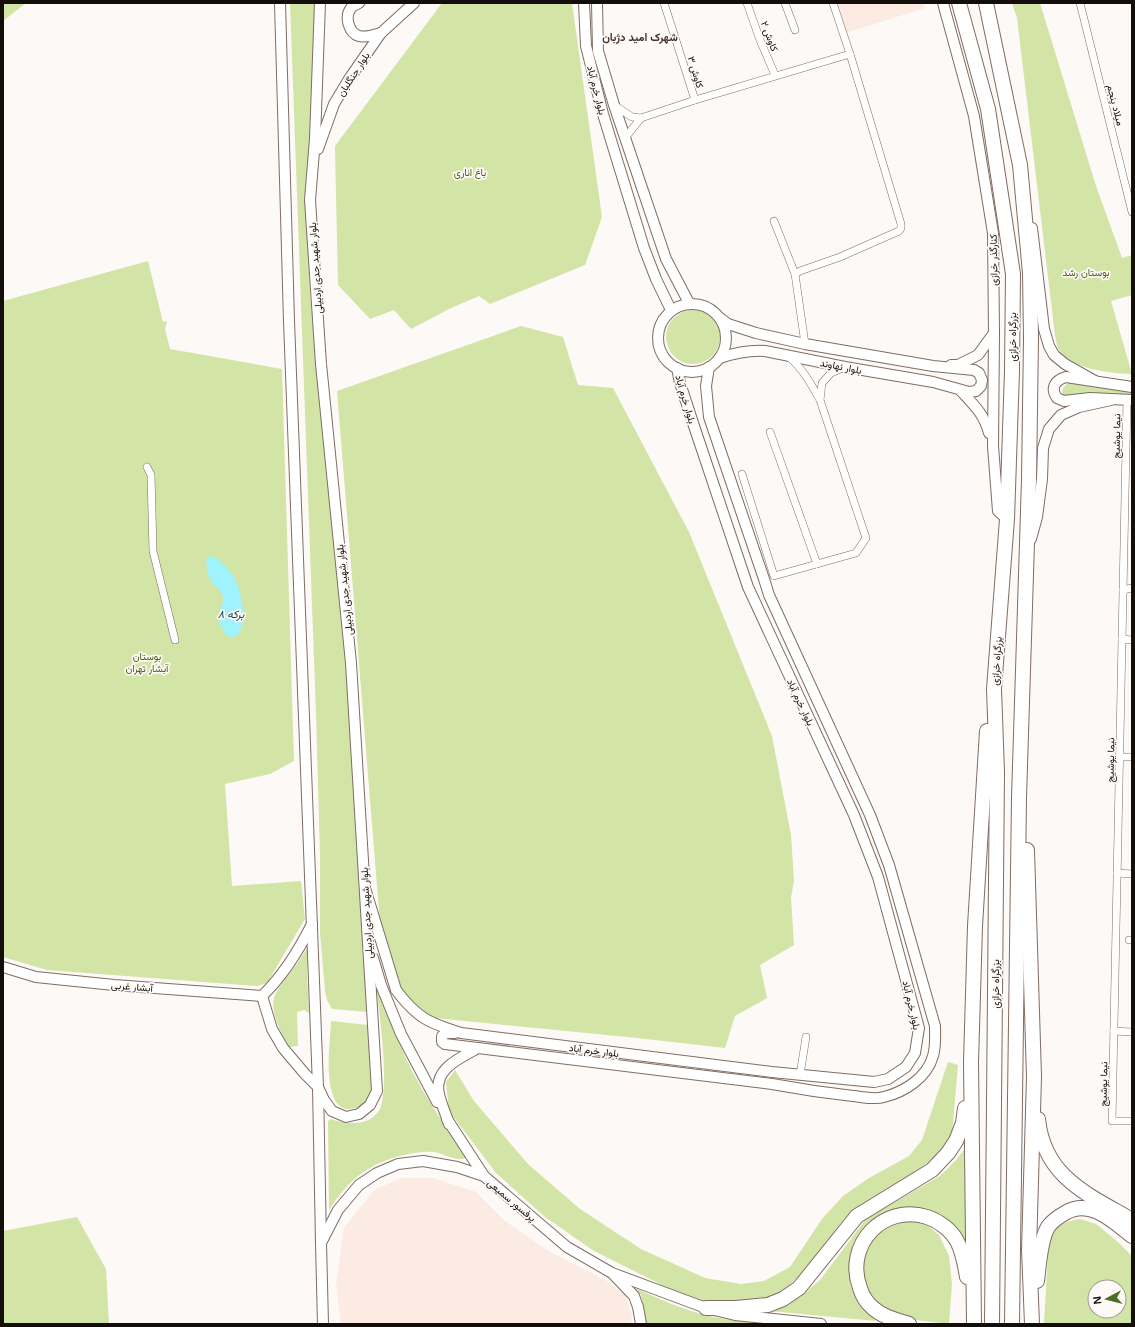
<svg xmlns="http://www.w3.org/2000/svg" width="1135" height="1327" font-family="Helvetica,Vazirmatn,sans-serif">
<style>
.built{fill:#fcebe2}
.green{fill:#d2e4a6;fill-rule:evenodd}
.water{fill:#a0f3fc}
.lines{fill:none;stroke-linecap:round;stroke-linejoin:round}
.street-casing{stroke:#7f6d64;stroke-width:8}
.secondary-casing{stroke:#7f6d64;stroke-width:12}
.highway-casing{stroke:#7f6d64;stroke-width:16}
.street{stroke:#fff;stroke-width:7}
.secondary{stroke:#fff;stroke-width:10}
.highway{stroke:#fff;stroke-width:14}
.labels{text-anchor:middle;stroke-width:3.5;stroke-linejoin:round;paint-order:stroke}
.street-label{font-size:10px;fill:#140e0a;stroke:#fdf9f7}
.park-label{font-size:10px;fill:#4d5e06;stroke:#fdf9f7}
.neighbourhood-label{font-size:11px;font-weight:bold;fill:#413129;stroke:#fdf9f7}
.water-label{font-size:11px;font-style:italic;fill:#0a3f44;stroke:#fdf9f7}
</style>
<rect width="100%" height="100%" fill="#fdf9f7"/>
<!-- built -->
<g class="built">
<path d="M836 3H923L925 8 846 33Z"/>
<path d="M401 1178H433L476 1192 505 1221 550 1252 607 1281 625 1295 632 1316 631 1324H341L336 1285 344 1228 374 1190Z"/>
</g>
<!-- green -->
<g class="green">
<path d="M3 3H26L3 21Z"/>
<path d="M290 3H316L307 194 310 294 317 372 333 517 348 661 355 821 368 1012 332 1009 327 1000 325 991 320 933V854L316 714Z"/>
<path d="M442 3H572L602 217 585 265 490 304 479 296 449 309 411 329 394 310 370 319 338 285 335 146Z"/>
<path d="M1012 3H1040L1096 186 1122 258 1132 255V295L1111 301 1132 374C1109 373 1074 370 1059 350 1057 347 1056 340 1055 335L1017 18Z"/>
<path d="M148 261 163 322 167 321 165 329 170 349 282 369 294 761 270 774 225 784 232 886 301 881 305 919 267 983 257 986 47 970 3 957V301Z"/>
<circle cx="693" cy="337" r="27"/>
<path d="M521 326 563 337 578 385 613 388 689 532 772 736 791 835 794 881 791 897 794 945 760 965 767 998 735 1016 725 1048 637 1038 425 1017 401 994 382 948 337 391Z"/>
<path d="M1073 382 1132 391V397L1063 396 1062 393 1063 388 1068 383Z"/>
<path d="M308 946 307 974 309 1013 304 1010 297 1012 298 1046 289 1047C282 1036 270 1011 274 998 276 990 283 983 287 977 295 967 302 957 308 946Z"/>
<path d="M372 959C382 991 391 1023 404 1054 409 1066 416 1078 422 1089 435 1113 453 1134 466 1158 456 1162 445 1154 434 1152 424 1151 414 1153 404 1155 369 1163 348 1180 329 1210L328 1121 330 1119C346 1124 367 1127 378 1112 393 1093 376 987 372 959Z"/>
<path d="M331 1021 368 1025C369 1040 370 1054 370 1068 371 1074 372 1081 372 1087 370 1106 343 1120 334 1098 325 1075 330 1045 331 1021Z"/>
<path d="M948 1062 958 1065 952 1134 937 1155 917 1171 881 1192 844 1219 822 1249 798 1277 774 1299 708 1303 666 1287 594 1251 545 1217 496 1173 449 1111 446 1082 455 1070 474 1101 528 1164 580 1209 641 1249 705 1278 741 1284 764 1281 790 1267 822 1219 843 1196 869 1178 909 1156 922 1140Z"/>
<path d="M970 1134 967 1255 921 1212 858 1238 851 1251 849 1268 851 1287 860 1304 876 1321 770 1311 800 1297 820 1280 866 1219 940 1176 956 1160 963 1151Z"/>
<path d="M77 1217 106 1269 109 1324H3V1231Z"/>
<path d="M1080 1219 1096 1224 1118 1242 1132 1256V1324H1044L1049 1236C1059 1224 1065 1222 1080 1219ZM1095 1287H1119V1311H1095Z"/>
<path d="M910 1220 926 1224 939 1235 949 1256 952 1284 949 1324 908 1319 889 1314 872 1301 862 1278 863 1255 879 1232 894 1223Z"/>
<path d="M629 1285C659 1299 686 1312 719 1318 736 1322 755 1322 772 1324H644L645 1318 641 1295Z"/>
</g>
<!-- water -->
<path class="water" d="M211 556C220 558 230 570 235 579 241 591 249 624 237 635 237 635 232 638 232 638 223 635 217 621 219 612 220 607 224 603 223 597 222 591 218 589 214 585 208 578 205 568 207 559Z"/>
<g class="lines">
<!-- street casing -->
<g class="street-casing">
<g id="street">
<path d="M664 3 695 100"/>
<path d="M747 3 760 40 775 75"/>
<path d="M785 3 795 30"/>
<path d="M1080 3 1132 212"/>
<path d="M614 105 632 117 641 118 695 100 850 54"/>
<path d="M625 138 641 118"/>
<path d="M774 221 795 274 805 344"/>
<path d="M795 274 800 271 840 257 899 231 901 228V224L850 54 833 3"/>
<path d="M789 357C803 369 811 384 820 400L822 383 831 373 845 367"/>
<path d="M1127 400 1112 1121H1132"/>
<path d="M770 432 817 564"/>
<path d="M147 467 151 475 153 551 175 640"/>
<path d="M742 474 774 576 856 553 866 538 820 400"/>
<path d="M1123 590 1132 588"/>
<path d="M1122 639 1132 640"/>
<path d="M1120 757H1132"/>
<path d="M1117 873 1132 874"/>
<path d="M1129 940H1132"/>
<path d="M1114 1031 1132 1032"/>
<path d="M800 1075 806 1037"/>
</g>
</g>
<!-- secondary casing -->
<g class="secondary-casing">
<g id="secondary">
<path d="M280 3 289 321 318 1087 321 1243"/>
<path d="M359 3C357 4 352 6 351 8 344 17 349 33 359 36 366 38 374 35 381 33"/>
<path d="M584 3 586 46 603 114 644 248 656 279 671 310"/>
<path d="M597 3 598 51 614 105 666 259 689 303"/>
<path d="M943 3 974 116 993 233 994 333 993 446 998 511 1007 519"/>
<path d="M318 149 334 104 349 79 381 33 414 3"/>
<path d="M1032 228 1044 329 1049 346 1054 355 1065 364 1095 381"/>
<circle cx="692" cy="338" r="34"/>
<path d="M720 358C735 353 749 350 765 351L845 367 933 382 969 392 976 391 981 386 982 380 979 373 974 370 933 366 805 344 756 333 728 324 720 318"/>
<path d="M951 365H958L978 355 994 333"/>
<path d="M1132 387 1066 377C1055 380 1050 388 1057 398L1064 401 1090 398 1132 400"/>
<path d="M961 391C974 405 984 414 989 433"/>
<path d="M1031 539 1037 517 1042 479 1043 448 1049 429 1061 415 1079 407 1111 400"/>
<path d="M365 888 396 990C417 1018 429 1023 461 1033L772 1072 874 1082 888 1079 906 1067 915 1053 919 1028 878 877 854 815 748 587 694 426 680 383 677 368"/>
<path d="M373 958 381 985 401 1034 437 1102"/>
<path d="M3 967 36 977 114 985 262 996"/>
<path d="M262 996 272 1029 283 1048 305 1074 318 1087 324 1100 332 1111 346 1117 359 1114 370 1105 377 1091 351 663 321 364 310 200 315 139 320 3"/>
<path d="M262 996C283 976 299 950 312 924"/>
<path d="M455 1033H446L442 1036V1042L445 1044 478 1048"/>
<path d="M447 1119 484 1176"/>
<path d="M449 1124C446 1114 441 1104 439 1094 433 1069 460 1058 478 1048L772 1084C799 1089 826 1093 853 1096 863 1097 874 1100 884 1097 904 1092 927 1078 933 1056 936 1046 935 1036 935 1026L889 865 870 815 769 595 764 579 709 417 706 386 709 367"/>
<path d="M614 1275 634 1296 638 1307 641 1324"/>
<path d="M323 1324 321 1243 338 1210 359 1185 377 1173 398 1164 423 1161 457 1167 484 1176 567 1247 612 1273 706 1308 735 1315 821 1324"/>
</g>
</g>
<!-- highway casing -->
<g class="highway-casing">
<g id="highway">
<path d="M959 3 988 109 1013 274 1012 371 1007 519 994 689 997 772 992 1324"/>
<path d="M986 3 1020 165 1030 273 1031 338 1029 479 1019 798 1012 1324"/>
<path d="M1027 850 1034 1077 1029 1250 1032 1324"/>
<path d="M1038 1119C1044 1177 1087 1194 1132 1220"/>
<path d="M1037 1281C1039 1266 1040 1240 1048 1227 1052 1221 1058 1217 1065 1213 1090 1198 1113 1221 1132 1236"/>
<path d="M706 1308H736L768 1305 783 1299 799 1288 857 1216 932 1170 948 1153 956 1141 963 1123 965 1108"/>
<path d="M909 1324C896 1320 883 1317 873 1308 867 1303 862 1295 860 1288 844 1245 883 1203 927 1217 939 1221 951 1230 957 1241 963 1252 965 1265 967 1277"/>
<path d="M974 1324 971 1062 975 926 987 731"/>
</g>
</g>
<!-- street -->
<use href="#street" class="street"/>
<!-- secondary -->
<use href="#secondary" class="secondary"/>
<!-- highway -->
<use href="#highway" class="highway"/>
</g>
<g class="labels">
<!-- street labels -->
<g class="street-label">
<text transform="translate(770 36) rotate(69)" y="4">کاوش ۲</text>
<text transform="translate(696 72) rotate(73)" y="4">کاوش ۳</text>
<text transform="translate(353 74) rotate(-57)" y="4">بلوار جنگلبان</text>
<text transform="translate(597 90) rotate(76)" y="4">بلوار خرم آباد</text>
<text transform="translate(1116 105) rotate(76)" y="4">میلاد پنجم</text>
<text transform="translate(993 260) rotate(-91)" y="4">کنارگذر خرازی</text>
<text transform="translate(315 268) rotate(-94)" y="4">بلوار شهید جدی اردبیلی</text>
<text transform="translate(1012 337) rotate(-90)" y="4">بزرگراه خرازی</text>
<text transform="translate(841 366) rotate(11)" y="4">بلوار نهاوند</text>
<text transform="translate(686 399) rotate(74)" y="4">بلوار خرم آباد</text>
<text transform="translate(1116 436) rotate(-89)" y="4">نیما یوشیج</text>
<text transform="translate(344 590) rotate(-96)" y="4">بلوار شهید جدی اردبیلی</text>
<text transform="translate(996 661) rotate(-86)" y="4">بزرگراه خرازی</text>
<text transform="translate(801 702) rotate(65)" y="4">بلوار خرم آباد</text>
<text transform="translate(1110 760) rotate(-89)" y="4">نیما یوشیج</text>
<text transform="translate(366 913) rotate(-93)" y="4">بلوار شهید جدی اردبیلی</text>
<text transform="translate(995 984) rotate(-90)" y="4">بزرگراه خرازی</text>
<text transform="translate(132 986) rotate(5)" y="4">آبشار غربی</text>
<text transform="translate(912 1005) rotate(77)" y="4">بلوار خرم آباد</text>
<text transform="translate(594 1050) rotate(7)" y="4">بلوار خرم آباد</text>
<text transform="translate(1103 1084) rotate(-89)" y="4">نیما یوشیج</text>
<text transform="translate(512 1200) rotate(40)" y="4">پرفسور سمیعی</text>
</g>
<!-- park labels -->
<g class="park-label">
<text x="470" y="176">باغ اناری</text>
<text x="1086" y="276">بوستان رشد</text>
<text x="147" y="660">بوستان<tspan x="147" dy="12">آبشار تهران</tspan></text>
</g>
<!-- neighbourhood labels -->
<g class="neighbourhood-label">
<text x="640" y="41">شهرک امید دژبان</text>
</g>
<!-- water labels -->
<g class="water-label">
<text x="231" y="618">برکه ۸</text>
</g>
</g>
<!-- border -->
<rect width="1135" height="1327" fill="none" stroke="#140e0a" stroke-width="8"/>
<!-- north arrow -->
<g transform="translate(1107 1299) rotate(263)"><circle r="19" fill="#fdf9f7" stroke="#a09b98"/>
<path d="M0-3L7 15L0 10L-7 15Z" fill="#4e6e25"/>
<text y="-6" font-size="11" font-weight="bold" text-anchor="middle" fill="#140e0a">N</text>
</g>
</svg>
